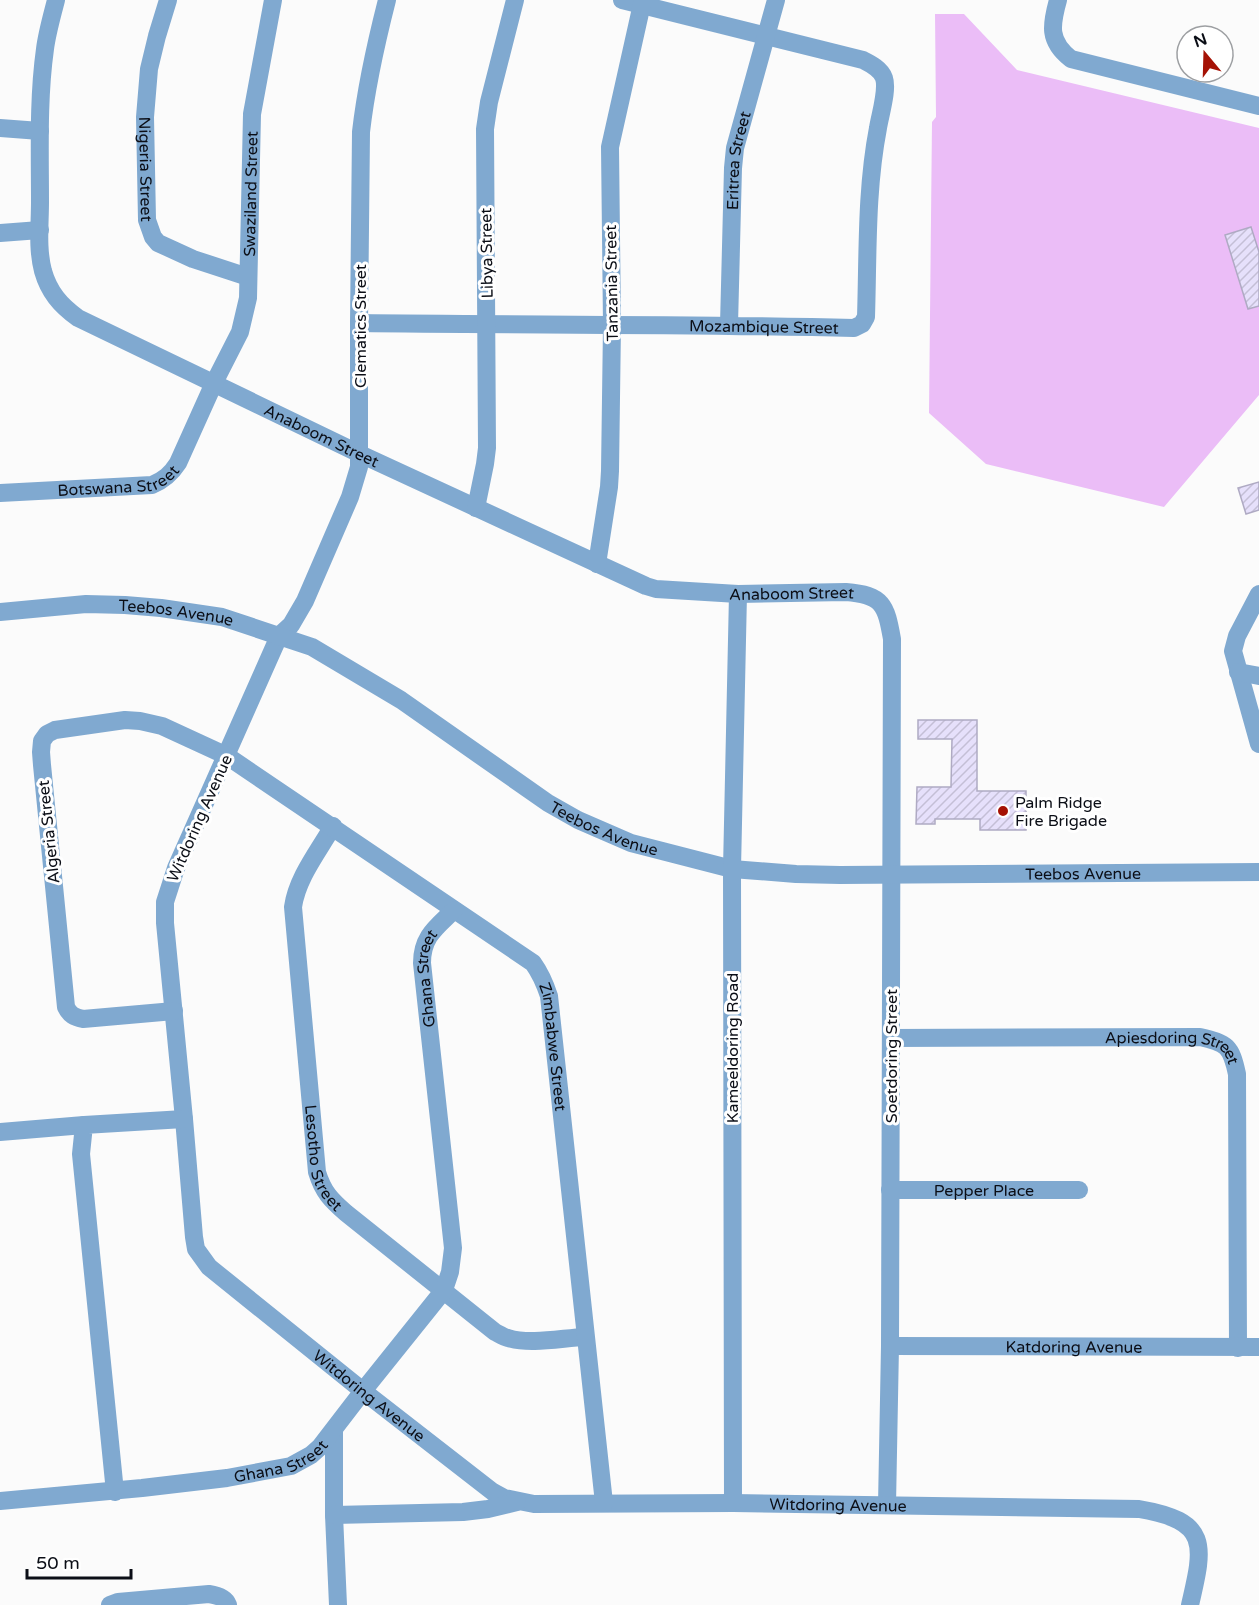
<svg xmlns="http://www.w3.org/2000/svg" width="1259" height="1605" font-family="'Varela Round',sans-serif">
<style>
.pitch{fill:#ebbdf7}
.building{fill:url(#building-hatch);stroke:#afaac3;stroke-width:1.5}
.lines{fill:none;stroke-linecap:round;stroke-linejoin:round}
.minor{stroke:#80a9d0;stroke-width:18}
.poi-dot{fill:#a51205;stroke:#fff;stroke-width:2}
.labels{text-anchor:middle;stroke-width:6;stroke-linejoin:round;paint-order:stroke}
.street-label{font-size:16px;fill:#0b0e16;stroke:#fff}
.poi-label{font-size:16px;fill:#0b0e16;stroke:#fff;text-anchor:start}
</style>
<defs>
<pattern id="building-hatch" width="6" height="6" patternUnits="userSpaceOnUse" patternTransform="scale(1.5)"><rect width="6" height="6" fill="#e6e0fb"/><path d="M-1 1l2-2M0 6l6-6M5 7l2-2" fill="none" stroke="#c4bfd6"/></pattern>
</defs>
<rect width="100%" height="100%" fill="#fbfbfb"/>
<!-- pitch -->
<path class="pitch" d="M935 14H964L1017 70 1259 128V395L1164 507 986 464 929 413 932 122 936 117Z"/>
<!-- building -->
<g class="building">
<path d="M1251 227 1259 252V306L1248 309 1225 235Z"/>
<path d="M1259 482V510L1246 514 1238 488Z"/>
<path d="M918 720H977V791H1026V830H980V819H935V824H916L917 787H951L952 739H918Z"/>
</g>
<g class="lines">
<!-- minor -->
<g class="minor">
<path id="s1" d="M56 0C52 16 47 33 45 49 38 99 40 151 40 202 40 225 37 248 43 271 49 292 60 305 78 318L360 454 646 586 656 589 738 594 846 592C883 595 886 605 892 639L890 1346 887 1505"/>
<path id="s2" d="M168 0 157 36 149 69 145 117 147 220 153 237 158 243 193 259 248 277"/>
<path id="s3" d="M387 0C376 43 366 88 361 132L359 323V467L350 497 305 601 291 625 279 636 176 868 165 902V923L184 1119 194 1237 196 1249 209 1267 363 1391 493 1492 504 1498 534 1504 733 1503 1139 1509C1210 1521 1204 1545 1190 1605"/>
<path d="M1058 0C1051 25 1048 41 1071 59L1259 106"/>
<path d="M0 128 40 131"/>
<path d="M0 233 40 230"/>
<path id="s4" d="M359 323C524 325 689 324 854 328L862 324 866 317C868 254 866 190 878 128 880 115 888 90 884 78 881 69 871 64 863 60L622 0"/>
<path id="s5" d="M729 325 733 168 735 148 776 0"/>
<path id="s6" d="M0 493 152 485C164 480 171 474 178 463L214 383 240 332 248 298 252 114 273 0"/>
<path d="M476 508 485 464 487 448 485 129 489 102 515 0"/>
<path d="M597 564 609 487 610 471 612 325 610 147 642 4"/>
<path d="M1259 594 1237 636 1233 651 1259 744"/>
<path id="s7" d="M0 612 86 604 125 605 161 608 222 617 312 647 401 700 548 803 578 820 631 843 732 869 796 874 840 875 1259 872"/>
<path d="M1238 672 1259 676"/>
<path id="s8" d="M333 826C318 852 297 878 293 907L317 1172C323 1192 331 1200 346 1213L495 1332C499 1334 504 1337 508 1338 530 1345 562 1338 585 1337"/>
<path id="s9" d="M174 1011 83 1019C74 1017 70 1015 66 1007L42 765 41 752 42 741 47 734 55 730 125 720 140 721 162 726 227 756 533 963C541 974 545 984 549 996L604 1503"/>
<path id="s10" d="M891 1038 1200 1037C1227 1043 1231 1046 1237 1074L1238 1348"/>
<path d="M0 1132 84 1125"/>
<path id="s11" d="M890 1190H1079"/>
<path id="s12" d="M890 1346 1259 1347"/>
<path d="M334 1430V1515L338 1605"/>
<path d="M115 1492 81 1154 84 1125 184 1119"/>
<path id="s13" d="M0 1501 142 1488 227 1478 291 1466 311 1455 320 1447 363 1391 444 1290 450 1272 453 1248 422 963C422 936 437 927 454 910"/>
<path d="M733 1503 732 869 738 594"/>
<path d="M334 1515 463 1512 488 1509 517 1502"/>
<path d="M110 1605 118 1602 209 1594C216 1595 225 1597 228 1605"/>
</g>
</g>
<!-- markers -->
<circle class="poi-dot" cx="1003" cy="811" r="6"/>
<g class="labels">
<!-- street labels -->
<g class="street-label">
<text dy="6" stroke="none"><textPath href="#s5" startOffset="165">Eritrea Street</textPath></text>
<text dy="6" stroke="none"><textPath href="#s2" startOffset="172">Nigeria Street</textPath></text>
<text dy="6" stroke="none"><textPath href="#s6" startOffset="471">Swaziland Street</textPath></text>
<text transform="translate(486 253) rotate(-91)" y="6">Libya Street</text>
<text transform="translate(611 283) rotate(-91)" y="6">Tanzania Street</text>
<text transform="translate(360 326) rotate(-90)" y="6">Clematics Street</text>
<text dy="6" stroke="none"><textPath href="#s4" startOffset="405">Mozambique Street</textPath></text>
<text dy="6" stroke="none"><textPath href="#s1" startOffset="603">Anaboom Street</textPath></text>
<text dy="6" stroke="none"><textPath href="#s6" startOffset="120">Botswana Street</textPath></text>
<text dy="6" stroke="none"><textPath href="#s1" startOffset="1107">Anaboom Street</textPath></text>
<text dy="6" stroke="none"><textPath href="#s7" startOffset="177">Teebos Avenue</textPath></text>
<text transform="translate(199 818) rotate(-66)" y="6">Witdoring Avenue</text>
<text dy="6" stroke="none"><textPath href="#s7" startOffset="663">Teebos Avenue</textPath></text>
<text transform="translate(48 832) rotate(-96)" y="6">Algeria Street</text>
<text dy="6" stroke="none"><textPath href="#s7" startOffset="1149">Teebos Avenue</textPath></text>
<text dy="6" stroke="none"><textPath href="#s13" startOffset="843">Ghana Street</textPath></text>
<text dy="6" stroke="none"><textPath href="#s9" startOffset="1035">Zimbabwe Street</textPath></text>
<text transform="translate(732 1048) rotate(-90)" y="6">Kameeldoring Road</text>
<text dy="6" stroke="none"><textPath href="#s10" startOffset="285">Apiesdoring Street</textPath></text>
<text transform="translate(891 1056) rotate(-90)" y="6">Soetdoring Street</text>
<text dy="6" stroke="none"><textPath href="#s8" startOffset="345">Lesotho Street</textPath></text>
<text dy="6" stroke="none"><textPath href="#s11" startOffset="94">Pepper Place</textPath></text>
<text dy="6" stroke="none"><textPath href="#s12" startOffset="184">Katdoring Avenue</textPath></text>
<text dy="6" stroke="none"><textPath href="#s3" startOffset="1524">Witdoring Avenue</textPath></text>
<text dy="6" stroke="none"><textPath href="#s13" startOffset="285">Ghana Street</textPath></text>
<text dy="6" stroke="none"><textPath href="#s3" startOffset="2028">Witdoring Avenue</textPath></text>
</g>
<!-- poi labels -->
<g class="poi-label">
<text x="1015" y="808">Palm Ridge<tspan x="1015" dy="18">Fire Brigade</tspan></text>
</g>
</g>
<!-- north arrow -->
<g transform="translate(1205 54) rotate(341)"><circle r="28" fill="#ffffff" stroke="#9d9fa2" stroke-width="1.5"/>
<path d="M0-4.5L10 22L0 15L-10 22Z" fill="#a51205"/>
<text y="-9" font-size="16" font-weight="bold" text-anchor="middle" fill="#0b0e16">N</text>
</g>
<!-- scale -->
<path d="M27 1569v9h104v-9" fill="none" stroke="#0b0e16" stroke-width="3"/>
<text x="36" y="1569" font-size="18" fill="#0b0e16" stroke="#ffffff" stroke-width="4.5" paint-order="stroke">50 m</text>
</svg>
